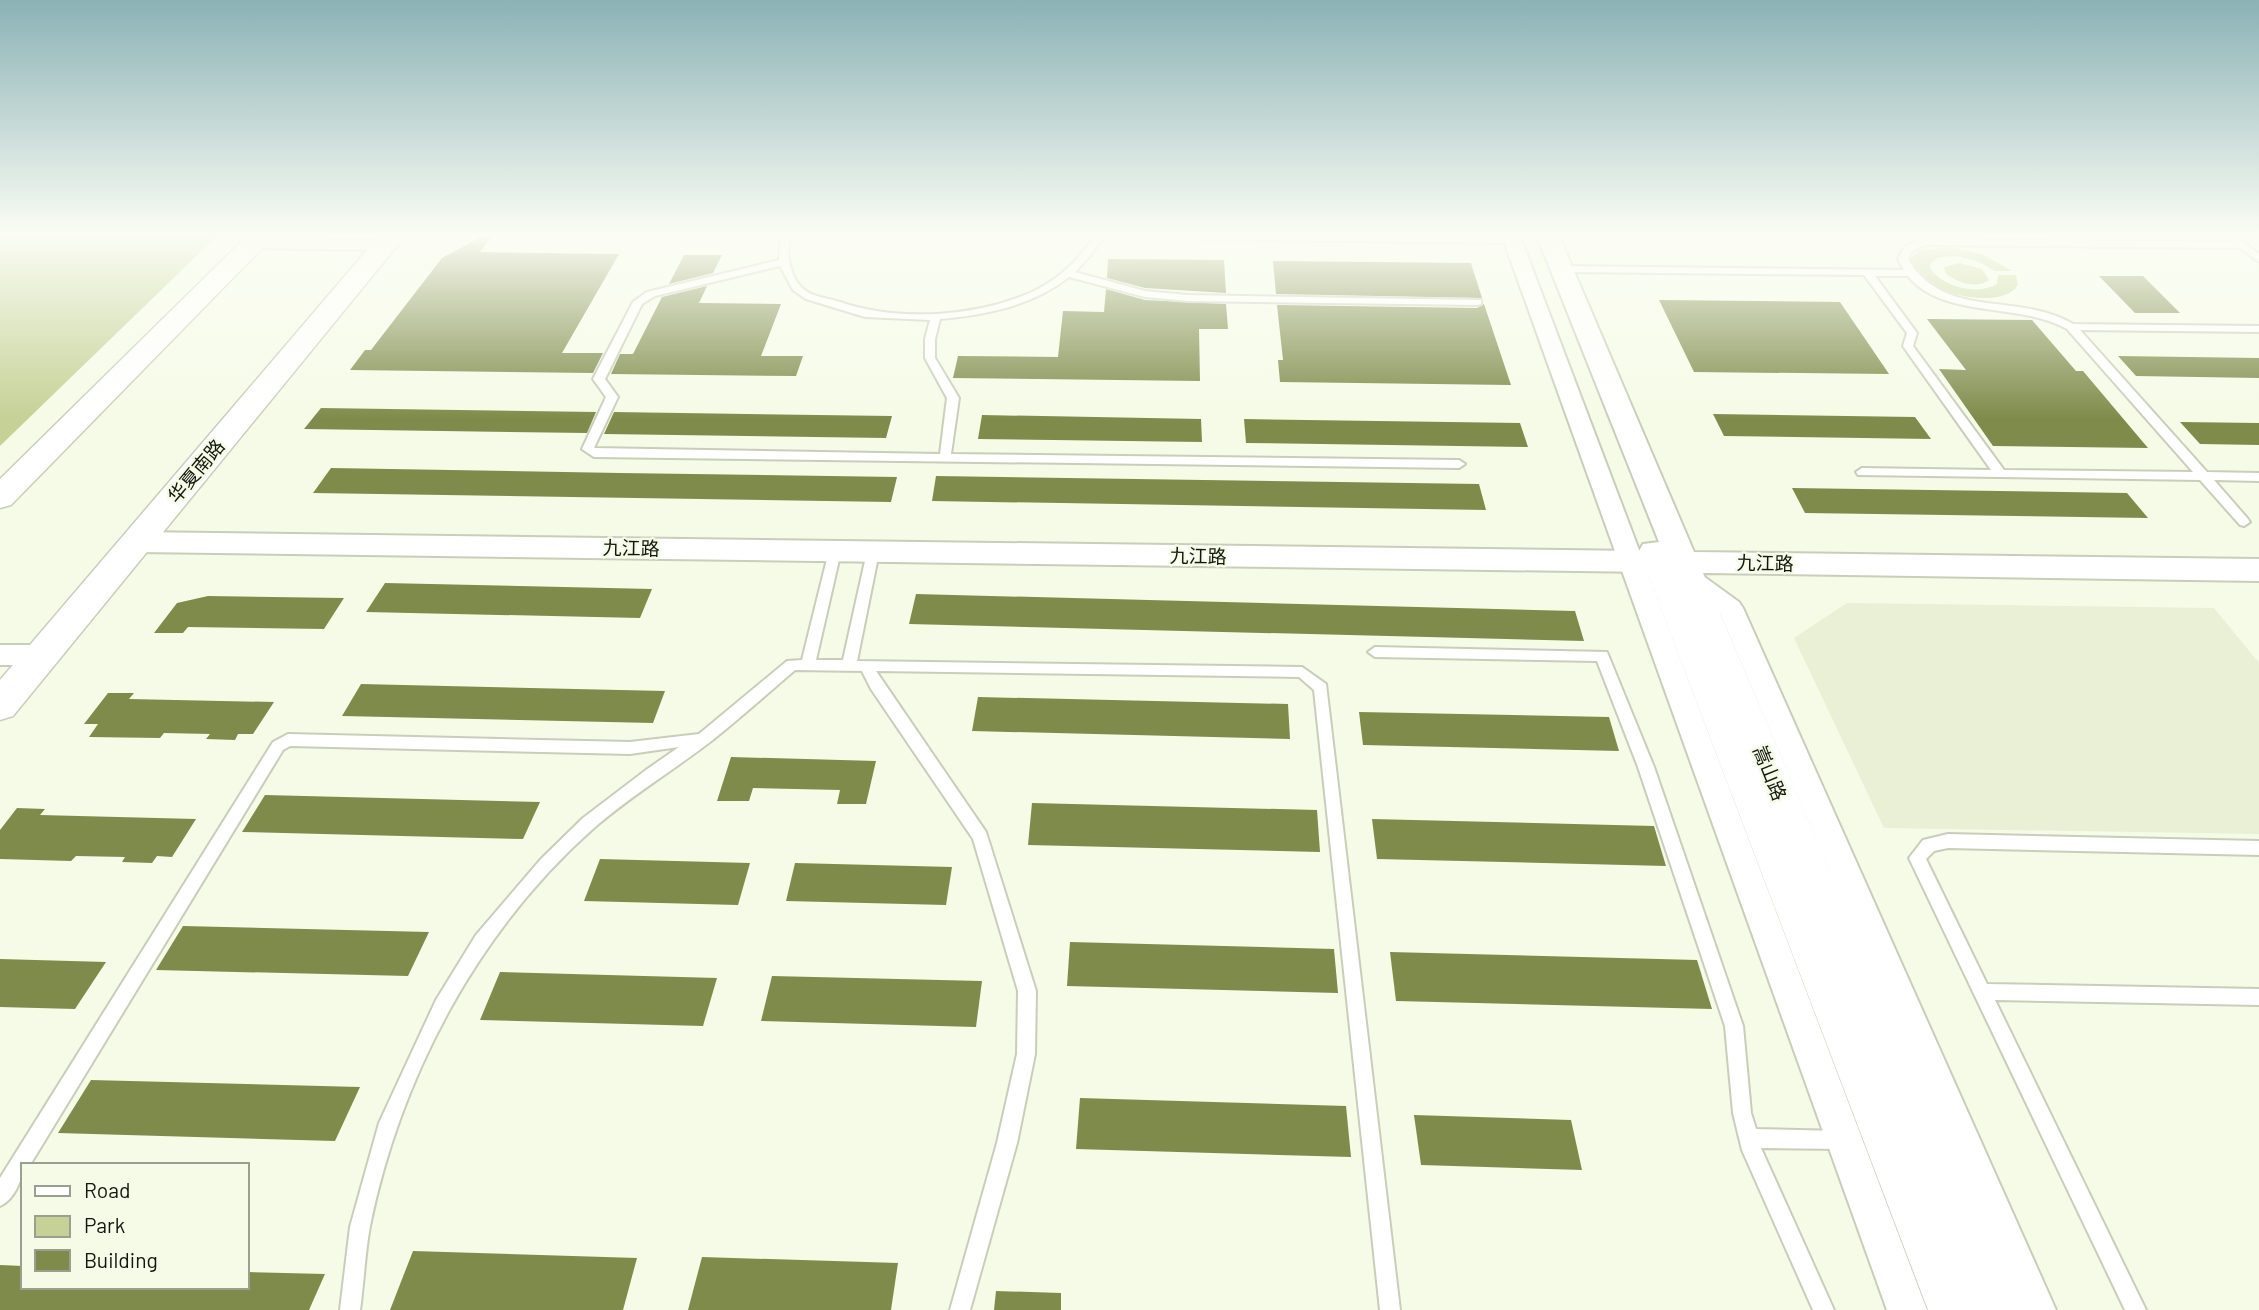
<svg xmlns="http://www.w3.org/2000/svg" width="2259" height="1310" font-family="Barlow,'Noto Sans SC',sans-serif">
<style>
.built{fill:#eaf0d5}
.green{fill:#c5d196}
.building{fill:#7f8b4a}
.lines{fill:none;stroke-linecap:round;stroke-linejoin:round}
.service-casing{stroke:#c9cdba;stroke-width:4}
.minor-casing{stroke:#c9cdba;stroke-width:4}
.tertiary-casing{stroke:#c9cdba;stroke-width:4}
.secondary-casing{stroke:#c9cdba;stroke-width:3}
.service{fill:#fff;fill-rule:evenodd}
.minor{fill:#fff;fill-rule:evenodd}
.tertiary{fill:#fff;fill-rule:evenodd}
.secondary{fill:#fff;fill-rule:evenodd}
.labels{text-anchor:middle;stroke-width:5;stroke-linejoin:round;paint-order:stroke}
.street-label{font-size:19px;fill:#13150e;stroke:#f6fbe7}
</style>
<rect width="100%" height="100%" fill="#f6fbe7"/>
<!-- built -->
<path class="built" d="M1847 603 2214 608 2259 663V834L1884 828 1794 638Z"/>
<!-- green -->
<g class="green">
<path d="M0 236H217L0 446Z"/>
<path d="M1947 247 1982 254 2012 271H1995L1977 261 1957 256 1939 257 1931 263 1930 268C1942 287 1978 296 1997 284L1998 275H2016L2018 285C2000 313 1917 292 1910 261L1917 251Z"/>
<path d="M1960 263 1982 269 1989 280C1976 289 1959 283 1946 274L1944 267Z"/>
</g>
<!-- building -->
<g class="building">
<path d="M483 236H492L480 252 619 254 562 353H603L593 373 350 370 365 350H371L442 258Z"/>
<path d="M684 255H722L713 273 669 284Z"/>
<path d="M1108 259 1224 260 1226 293 1145 288 1107 278Z"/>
<path d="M1273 261 1471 263 1482 298 1276 294Z"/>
<path d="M2099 276H2143L2180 313H2135Z"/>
<path d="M707 286 699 303 781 304 761 356H803L796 376 611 374 620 354H633L662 297Z"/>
<path d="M1106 289 1145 300 1226 304 1228 329H1199L1200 381 953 378 958 356 1058 357 1063 311 1104 312Z"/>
<path d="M1659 300 1840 302 1889 374 1694 372Z"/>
<path d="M1484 304 1511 385 1280 382 1278 360H1283L1277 305 1477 308Z"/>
<path d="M1927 319 2032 320 2076 371H2083L2148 448 1993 446 1939 369 1966 370Z"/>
<path d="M2118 356 2259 358V378L2136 376Z"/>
<path d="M321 408 596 412 587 433 304 429Z"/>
<path d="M614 412 892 416 886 438 604 434Z"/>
<path d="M1713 414 1915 417 1931 439 1724 436Z"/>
<path d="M982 415 1201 419 1202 442 978 439Z"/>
<path d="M1244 419 1520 423 1528 447 1246 443Z"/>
<path d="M2180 422 2259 423V445L2200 444Z"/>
<path d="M331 468 620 473 897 477 891 502 313 493Z"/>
<path d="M936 476 1479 484 1486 510 932 501Z"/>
<path d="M1792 488 2127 493 2148 518 1805 513Z"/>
<path d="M385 583 652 589 640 618 366 612Z"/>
<path d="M916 594 1575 611 1584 641 909 624Z"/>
<path d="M208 596 344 598 324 629 188 627 183 633H154L177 603Z"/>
<path d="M361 684 665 691 653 723 342 716Z"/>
<path d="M108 693H134L129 699 274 702 253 734H238L235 740 206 739 210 734 164 733 160 738 89 737 98 724H84Z"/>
<path d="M978 697 1288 704 1290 739 972 731Z"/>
<path d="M1359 712 1609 717 1619 751 1363 745Z"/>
<path d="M731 757 876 761 866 804H837L840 790 753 788 749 801H717Z"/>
<path d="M265 795 540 802 523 839 242 832Z"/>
<path d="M1032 803 1317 810 1320 852 1028 845Z"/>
<path d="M17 808 45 809 40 815 196 819 172 857 157 856 152 863 122 862 125 857 76 856 71 861 0 859V830Z"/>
<path d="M1372 819 1654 826 1666 866 1377 859Z"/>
<path d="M600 859 750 863 738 905 584 901Z"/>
<path d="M795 863 952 867 946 905 786 901Z"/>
<path d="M183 926 429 932 408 976 156 970Z"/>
<path d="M1070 942 1334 949 1338 993 1067 986Z"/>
<path d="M1390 952 1697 960 1712 1009 1396 1001Z"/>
<path d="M0 959 106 962 75 1009 0 1007Z"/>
<path d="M500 972 717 978 703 1026 480 1020Z"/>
<path d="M772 976 982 981 976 1027 761 1021Z"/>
<path d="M91 1080 360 1087 335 1141 58 1133Z"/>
<path d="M1080 1098 1346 1106 1351 1157 1076 1149Z"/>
<path d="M1414 1115 1571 1120 1582 1170 1421 1165Z"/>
<path d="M413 1251 637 1258 623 1310H390Z"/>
<path d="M702 1257 898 1263 891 1310H688Z"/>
<path d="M0 1265 23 1266V1287H247V1272L325 1274 309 1310H0Z"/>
<path d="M996 1291 1061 1293V1310H994Z"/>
</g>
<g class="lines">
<!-- service casing -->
<g class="service-casing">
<g id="service">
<path d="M780 236H790C786 258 790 286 814 295 822 298 831 299 840 302 898 322 976 317 1032 292 1058 280 1079 260 1094 236H1104L1090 256 1075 272 1145 291 1188 295 1481 300V304L1477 305 1188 301 1145 297 1069 277C1032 306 986 315 940 319L935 339V358L959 398 951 454 1459 460 1465 464 1459 468 594 457 582 449 606 397 593 379 633 302 647 292 779 260ZM780 266 793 290 806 299 865 317 930 320 925 339V358L947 398 940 454 594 448 618 397 605 379 642 304 655 296Z"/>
<path d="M1186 236 1512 237 1517 240 1512 243 1191 239Z"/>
<path d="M2235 236 2259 254V262L2240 248 1924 245 1912 251 1908 259C1944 321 2018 291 2073 324L2259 326V332L2080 330 2207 472 2259 473V481L2214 480 2248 519 2250 522 2244 526 2240 525 2200 480 1858 475 1856 472 1862 468 1991 470 1903 346 1907 333 1864 275 1562 272 1557 269 1562 266 1904 270 1898 259 1905 247 1922 239 2233 242 2230 239ZM1875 276H1908C1942 319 2020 302 2067 329L2193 472 2004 470 1913 346 1917 333Z"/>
<path d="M835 547 841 551 816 660H843L867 552 873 548 879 552 857 661 1302 667 1326 684 1400 1310H1380L1314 690 1299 677 876 671 986 832 1036 991 1035 1054 1017 1143 970 1310H950L997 1143 1017 1054 1018 991 973 839 871 689 862 671 795 670C767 694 739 719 710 742 672 771 631 796 595 827 479 929 401 1075 370 1226 365 1253 364 1282 360 1310H340L350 1227 379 1123 436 1000 476 935 541 859 583 818 646 770 679 747 630 754 290 746 283 750 30 1165H23C23 1179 14 1200 0 1206V1178L273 742 288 734 630 742 699 734 787 661 802 660 829 551Z"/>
<path d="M1375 647 1607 652 1654 767 1743 1026 1751 1113 1756 1129 1842 1131 1849 1133 1852 1140 1849 1147 1842 1149 1761 1148 1834 1310H1813L1742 1150 1733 1113 1725 1026 1638 767 1597 661 1375 657 1368 652Z"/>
<path d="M1948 834 2259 841V855L1948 848 1934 851 1926 859 1987 984 2259 989V1005L1995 1000 2146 1310H2125L1909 858 1923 840Z"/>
</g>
</g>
<!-- minor casing -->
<g class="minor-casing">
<g id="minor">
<path d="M1502 236H1520L1927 1310H1887Z"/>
<path d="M253 239 384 240 393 245 384 250 247 248 244 244Z"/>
<path d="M1690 570 1699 573 1739 602 1743 608 2056 1310H2016L1720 613 1681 585 1678 579 1681 573Z"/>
<path d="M0 645H42L51 648 55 655 51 662 42 665H0Z"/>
</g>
</g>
<!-- tertiary casing -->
<g class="tertiary-casing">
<path id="tertiary" d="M1537 236H1559L1694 552 2259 559V581L1703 573 2017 1310H1928L1647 572 137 552 126 549 122 542 126 535 137 532 1639 551 1643 544 1659 542Z"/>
</g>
<!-- secondary casing -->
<g class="secondary-casing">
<g id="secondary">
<path d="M247 236H274L11 505 0 508V479Z"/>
<path d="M379 236H405L13 716 0 720V680Z"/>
</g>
</g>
<!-- service -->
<use href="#service" class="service"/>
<!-- minor -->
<use href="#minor" class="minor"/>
<!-- tertiary -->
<use href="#tertiary" class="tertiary"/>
<!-- secondary -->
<use href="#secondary" class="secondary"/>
</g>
<!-- sky -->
<linearGradient id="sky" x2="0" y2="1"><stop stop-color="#8bb2b6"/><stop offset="0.56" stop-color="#fbfdf4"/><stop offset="1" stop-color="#fbfdf4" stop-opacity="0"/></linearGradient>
<rect width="2259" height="419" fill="url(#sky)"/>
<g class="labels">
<!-- street labels -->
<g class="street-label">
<text transform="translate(196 471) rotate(-50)" y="7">华夏南路</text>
<text transform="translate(631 548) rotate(1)" y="7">九江路</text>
<text transform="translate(1198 556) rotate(1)" y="7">九江路</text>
<text transform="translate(1765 563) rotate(1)" y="7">九江路</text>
<text transform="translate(1770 773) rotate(68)" y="7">嵩山路</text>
</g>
</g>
<!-- legend -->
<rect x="21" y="1163" width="228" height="126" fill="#f6fbe7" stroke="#9b9f90" stroke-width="2"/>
<rect x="35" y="1186" width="35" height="10" fill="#ffffff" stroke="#9b9f90" stroke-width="2"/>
<text x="84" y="1198" font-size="21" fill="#13150e">Road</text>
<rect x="35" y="1216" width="35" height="21" fill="#c5d196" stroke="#9b9f90" stroke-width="2"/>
<text x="84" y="1233" font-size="21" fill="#13150e">Park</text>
<rect x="35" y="1250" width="35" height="21" fill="#7f8b4a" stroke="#9b9f90" stroke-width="2"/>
<text x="84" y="1268" font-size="21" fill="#13150e">Building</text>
</svg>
